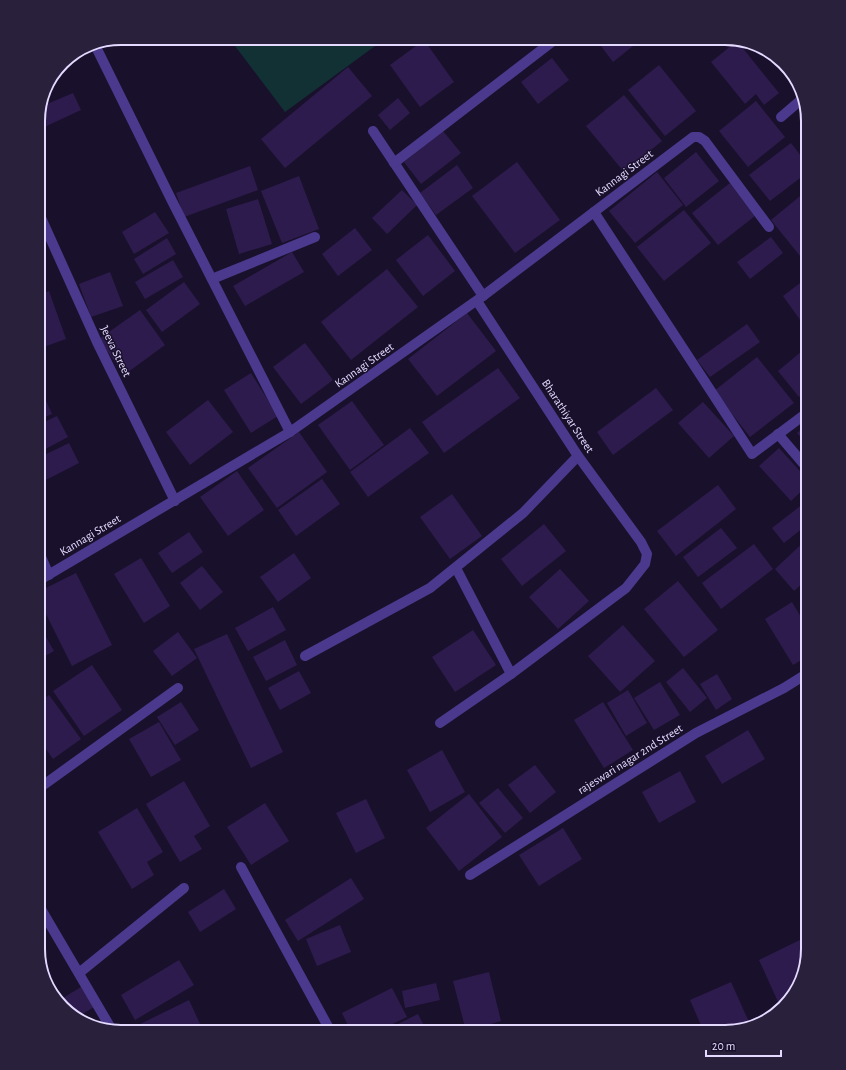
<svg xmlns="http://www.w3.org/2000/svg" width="846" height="1070" font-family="'Alegreya Sans',sans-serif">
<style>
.green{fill:#123135}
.building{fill:#2d1b4d}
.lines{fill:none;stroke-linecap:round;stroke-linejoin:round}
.minor{stroke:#4a398c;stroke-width:10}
.labels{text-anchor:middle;stroke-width:3;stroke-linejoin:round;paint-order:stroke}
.street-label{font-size:12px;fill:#e4daff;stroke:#19102b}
.rim{fill:none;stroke:#e4daff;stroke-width:2}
</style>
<rect width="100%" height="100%" fill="#19102b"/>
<!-- green -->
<path class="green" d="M229 38H386L285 112Z"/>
<!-- building -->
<g class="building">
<path d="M595 38H643L613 62Z"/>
<path d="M424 40 454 82 420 107 390 65Z"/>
<path d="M737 41 779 93 764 105 756 94 745 104 711 62Z"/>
<path d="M552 58 569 80 538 104 521 82Z"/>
<path d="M659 65 696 111 665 136 628 90Z"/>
<path d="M348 67 372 96 285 168 261 139Z"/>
<path d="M73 93 81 110 38 130V115L40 107Z"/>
<path d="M624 95 662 141 624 172 586 126Z"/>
<path d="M398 98 410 113 390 130 378 115Z"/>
<path d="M756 101 785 137 748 167 719 131Z"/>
<path d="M443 131 461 153 421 184 404 162Z"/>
<path d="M791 143 808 165V172L770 201 749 175Z"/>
<path d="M696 152 719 181 686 207 664 178Z"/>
<path d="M517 162 560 220 515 253 472 196Z"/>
<path d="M457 165 473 188 436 215 420 193Z"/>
<path d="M250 166 258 190 184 217 176 193Z"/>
<path d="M657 172 683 205 635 243 609 211Z"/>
<path d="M299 176 319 229 282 243 261 191Z"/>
<path d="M730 183 755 216 718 245 692 213Z"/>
<path d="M402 190 417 205 387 234 372 218Z"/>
<path d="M805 192 808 196V249L800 256 771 220Z"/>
<path d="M258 199 272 244 239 254 226 209Z"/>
<path d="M684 210 711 243 664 281 637 247Z"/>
<path d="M155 212 169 233 134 254 122 232Z"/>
<path d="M355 228 372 250 338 276 322 254Z"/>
<path d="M428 235 455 271 423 296 396 260Z"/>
<path d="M771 237 783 253 750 279 737 262Z"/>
<path d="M167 238 176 254 143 274 134 259Z"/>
<path d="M292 252 304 272 245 306 233 286Z"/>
<path d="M173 260 183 277 145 299 135 282Z"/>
<path d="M38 268 45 279 38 283Z"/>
<path d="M387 269 418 307 351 360 321 322Z"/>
<path d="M110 272 123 306 91 317 79 284Z"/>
<path d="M808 277V320L803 324 783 296Z"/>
<path d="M184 282 200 304 162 332 146 310Z"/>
<path d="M49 291 66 339 38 349V295Z"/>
<path d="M140 310 165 345 124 375 99 339Z"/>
<path d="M467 313 496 351 437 396 408 359Z"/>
<path d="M747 324 760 342 710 377 697 360Z"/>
<path d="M305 343 333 380 301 404 273 367Z"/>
<path d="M808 346V390L799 397 778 371Z"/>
<path d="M757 357 794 403 750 437 714 391Z"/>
<path d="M498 368 520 398 444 453 422 422Z"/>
<path d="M251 373 278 416 251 433 224 390Z"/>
<path d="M656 388 673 410 613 455 597 432Z"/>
<path d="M43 394 52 414 38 420V396Z"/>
<path d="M208 400 233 432 190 465 166 432Z"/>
<path d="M352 401 384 445 350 470 318 425Z"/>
<path d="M703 402 734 436 709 458 678 423Z"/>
<path d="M57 416 68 437 38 453V425Z"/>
<path d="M808 423V446L797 433Z"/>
<path d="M410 428 429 453 368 497 350 472Z"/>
<path d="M299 432 327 472 277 508 248 468Z"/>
<path d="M69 443 79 463 38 484V458Z"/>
<path d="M779 448 808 480V485L791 501 759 466Z"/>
<path d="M237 471 264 510 228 536 200 497Z"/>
<path d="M322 479 340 504 296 536 278 510Z"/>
<path d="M718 485 736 509 676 556 657 531Z"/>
<path d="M452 494 482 536 450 559 420 517Z"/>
<path d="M808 500V524L784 543 772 528Z"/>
<path d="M544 524 566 551 522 586 501 559Z"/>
<path d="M721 528 737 548 698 577 683 557Z"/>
<path d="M189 532 203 552 172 573 158 553Z"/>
<path d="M807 539 808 541V578L794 591 775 569Z"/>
<path d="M754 544 773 569 721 609 702 583Z"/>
<path d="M294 553 311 578 278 602 260 577Z"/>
<path d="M141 558 170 606 144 623 114 574Z"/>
<path d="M202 566 223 592 200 610 180 583Z"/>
<path d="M560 569 589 601 558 629 529 597Z"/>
<path d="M76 573 112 645 72 666 38 598V592Z"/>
<path d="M678 581 718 630 684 657 644 609Z"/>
<path d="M792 602 808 629V656L793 665 765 619Z"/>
<path d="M273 607 286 630 248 651 235 628Z"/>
<path d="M38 623 54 651 38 660Z"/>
<path d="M623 625 655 661 620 692 588 656Z"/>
<path d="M473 630 496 665 455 692 432 657Z"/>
<path d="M178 632 197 658 172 676 153 651Z"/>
<path d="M227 634 283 752 251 768 194 649Z"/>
<path d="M285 640 297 665 266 681 253 657Z"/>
<path d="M92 665 122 710 84 736 53 691Z"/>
<path d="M683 668 707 698 690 712 666 682Z"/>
<path d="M299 671 311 693 280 710 268 688Z"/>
<path d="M717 674 732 699 716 710 700 684Z"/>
<path d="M660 682 680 715 654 730 634 698Z"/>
<path d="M628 690 647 723 626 736 607 703Z"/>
<path d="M49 695 81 739 53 759 38 738V703Z"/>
<path d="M181 702 199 730 175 745 157 717Z"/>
<path d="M603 702 633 750 604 768 574 720Z"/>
<path d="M159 722 181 760 151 777 129 739Z"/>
<path d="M748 730 765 759 722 784 705 756Z"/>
<path d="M442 750 465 792 430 812 407 770Z"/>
<path d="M535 765 556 792 530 813 508 785Z"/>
<path d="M680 771 696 802 659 823 642 792Z"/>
<path d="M184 781 210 826 194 836 202 849 180 862 146 804Z"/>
<path d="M498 788 523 818 505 833 479 803Z"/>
<path d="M469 794 502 837 459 871 426 828Z"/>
<path d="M366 799 385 838 356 853 336 813Z"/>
<path d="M265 803 289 841 251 865 227 827Z"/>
<path d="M137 808 163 852 147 862 154 875 132 889 98 832Z"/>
<path d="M563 828 582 859 539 886 519 855Z"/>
<path d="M351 878 364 899 298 941 285 920Z"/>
<path d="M224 889 236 909 200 932 188 912Z"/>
<path d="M340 925 351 952 317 966 306 939Z"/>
<path d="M808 936V950L797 990 788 1000 779 1004 759 960Z"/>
<path d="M179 960 194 985 135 1020 121 995Z"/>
<path d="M489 972 501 1021 466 1031 453 981Z"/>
<path d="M731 982 749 1022 726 1032H704L690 1000Z"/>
<path d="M436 983 440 1000 405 1008 402 991Z"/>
<path d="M81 987 94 1007 76 1018 58 1001Z"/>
<path d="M392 988 407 1017 376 1032H351L342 1013Z"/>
<path d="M189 1000 201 1026 189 1032H137L134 1027Z"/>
<path d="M418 1014 427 1032H382Z"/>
</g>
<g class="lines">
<!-- minor -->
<g class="minor">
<path d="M94 43 172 201 290 432"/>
<path d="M781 117 802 99"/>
<path d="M373 131 483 296"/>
<path d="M394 163 557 38"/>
<path d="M38 211 97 342 175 501"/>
<path d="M594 212 752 454 808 412"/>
<path d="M212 279 315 237"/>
<path d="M778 434 808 469"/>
<path d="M38 550 49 575"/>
<path d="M456 568 511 674"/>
<path d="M38 581 290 432 483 296 693 137H699L705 141 769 227"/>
<path d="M305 656 430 588 523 513 578 456"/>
<path d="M440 723 511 674 626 588 645 564 647 554 641 542 578 456 477 301"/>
<path d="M38 789 178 688"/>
<path d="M241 867 331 1032"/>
<path d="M470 875 696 733 784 688 808 673"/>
<path d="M38 904 112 1030"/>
<path d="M79 973 184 888"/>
</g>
</g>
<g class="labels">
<!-- street labels -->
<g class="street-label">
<text transform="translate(624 173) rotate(-37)" y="4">Kannagi Street</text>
<text transform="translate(116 351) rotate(64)" y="4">Jeeva Street</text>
<text transform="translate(364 365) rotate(-35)" y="4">Kannagi Street</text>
<text transform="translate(568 416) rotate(57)" y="4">Bharathiyar Street</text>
<text transform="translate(90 535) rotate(-31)" y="4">Kannagi Street</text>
<text transform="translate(630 759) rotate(-32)" y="4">rajeswari nagar 2nd Street</text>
</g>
</g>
<!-- crop -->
<path d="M0 0H846V1070H0ZM121 45H725A76 76 0 0 1 801 121V949A76 76 0 0 1 725 1025H121A76 76 0 0 1 45 949V121A76 76 0 0 1 121 45Z" fill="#29203c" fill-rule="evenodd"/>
<path class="rim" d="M121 45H725A76 76 0 0 1 801 121V949A76 76 0 0 1 725 1025H121A76 76 0 0 1 45 949V121A76 76 0 0 1 121 45Z"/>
<!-- scale -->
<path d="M706 1050v6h75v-6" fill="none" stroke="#e4daff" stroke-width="2"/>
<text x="712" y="1050" font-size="12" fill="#e4daff" stroke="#19102b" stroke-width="3" paint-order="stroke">20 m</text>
</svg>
